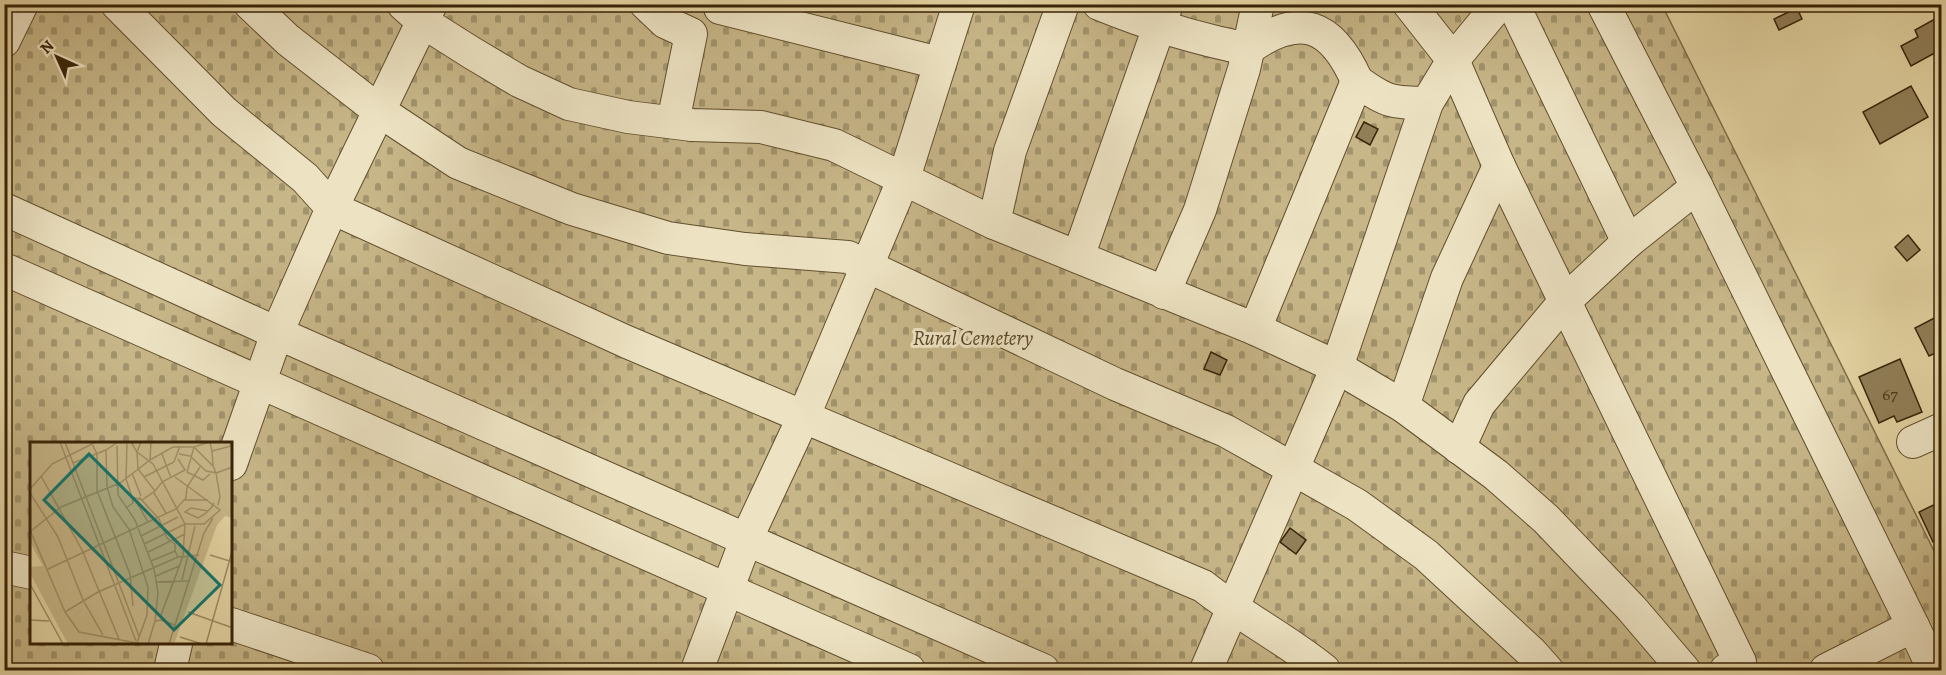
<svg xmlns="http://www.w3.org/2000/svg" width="1946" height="675" font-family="Alegreya,serif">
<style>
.cemetery{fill:url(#cemetery-stones);stroke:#7f6c48;stroke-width:1.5;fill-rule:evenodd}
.building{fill:#917f58;stroke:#372307;stroke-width:1.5}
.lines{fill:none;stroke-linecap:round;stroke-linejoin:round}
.minor-casing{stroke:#624f2e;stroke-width:34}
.minor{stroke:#ede3c3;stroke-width:32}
.labels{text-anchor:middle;stroke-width:6;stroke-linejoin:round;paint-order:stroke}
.number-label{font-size:18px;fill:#4e3a1b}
.park-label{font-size:21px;font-style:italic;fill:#5b4827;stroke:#ede3c3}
.inset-road{fill:none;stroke:#9f8d65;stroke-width:1.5}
.view{fill:#0f766e;fill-opacity:0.15;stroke:#0f766e;stroke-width:3}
.inset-edge{fill:none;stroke:#372307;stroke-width:3}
</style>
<defs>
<pattern id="cemetery-stones" width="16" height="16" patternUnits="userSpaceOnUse" patternTransform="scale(1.5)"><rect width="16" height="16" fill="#c7b688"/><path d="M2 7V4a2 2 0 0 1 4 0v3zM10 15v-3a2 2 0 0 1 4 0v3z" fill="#a2946d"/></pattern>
</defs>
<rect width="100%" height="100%" fill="#e4d4a3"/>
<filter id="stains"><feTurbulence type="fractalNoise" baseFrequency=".00333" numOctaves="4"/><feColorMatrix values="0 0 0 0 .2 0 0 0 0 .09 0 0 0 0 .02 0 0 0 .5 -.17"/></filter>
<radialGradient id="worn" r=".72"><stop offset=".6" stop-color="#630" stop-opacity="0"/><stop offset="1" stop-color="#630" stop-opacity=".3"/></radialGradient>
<!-- cemetery -->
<path class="cemetery" d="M4 5H1662L1941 565V670H5ZM32 444H231V644H32Z"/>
<!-- building -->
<g class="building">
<path d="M1797 8 1802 19 1779 30 1774 19Z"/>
<path d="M1942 15V49L1911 66 1901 46 1918 37 1915 30Z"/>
<path d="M1911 86 1928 117 1880 144 1863 112Z"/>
<path d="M1364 122 1378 129 1370 145 1356 137Z"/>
<path d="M1908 235 1920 250 1907 261 1895 247Z"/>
<path d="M1942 314V350L1929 356 1915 328Z"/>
<path d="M1211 352 1227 360 1220 375 1204 369Z"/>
<path d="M1900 359 1922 412 1897 422 1894 416 1879 423 1859 377Z"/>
<path d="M1942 501V538L1933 542 1919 512Z"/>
<path d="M1290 528 1306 540 1296 554 1280 542Z"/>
</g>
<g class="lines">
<!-- minor casing -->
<g class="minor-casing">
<g id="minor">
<path d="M117 4 224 112 305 178 332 208 627 342 1203 586C1242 617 1286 639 1324 670"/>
<path d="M250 4 288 40 378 110 458 163 572 209 668 238 745 249 848 257 1115 384 1226 431 1357 505 1426 555 1531 652 1547 670"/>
<path d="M403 4 423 22 472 53 519 81 569 104 628 117 692 125 761 127 834 145 994 223 1255 329 1337 367 1403 406 1496 475 1546 519 1632 609 1684 670"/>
<path d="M646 4 665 22 691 34 673 122"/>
<path d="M721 4 720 8 939 63"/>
<path d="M1099 4C1148 24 1196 39 1248 49 1300 11 1332 24 1357 81"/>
<path d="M1409 4 1453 60 1499 166 1740 662 1726 670"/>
<path d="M1513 4 1628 242"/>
<path d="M1603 4 1697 187 1913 626 1826 670"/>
<path d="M4 41 22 4"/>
<path d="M4 209 277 333 1043 670"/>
<path d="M994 223 1010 151 1063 4"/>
<path d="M1078 257 1167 4"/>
<path d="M4 269 909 670"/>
<path d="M1164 293 1200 210 1244 69 1258 4"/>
<path d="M1255 329 1357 81C1386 102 1392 103 1427 103"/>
<path d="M1403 406 1447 278 1499 166"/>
<path d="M1913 442 1942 429"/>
<path d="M1459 448 1479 404 1566 300 1628 242 1697 187"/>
<path d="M231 464 277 333 332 208 431 4"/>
<path d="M4 567 32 573"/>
<path d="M231 624 368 670"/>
<path d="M1913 626 1934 670"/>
<path d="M170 670 176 644"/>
<path d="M697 670 746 540 803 418 904 178 959 4"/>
<path d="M1206 670 1337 367 1427 103 1453 60 1499 4"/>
</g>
</g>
<!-- minor -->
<use href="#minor" class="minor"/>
</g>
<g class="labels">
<!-- number labels -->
<g class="number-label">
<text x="1890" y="400">67</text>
</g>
<!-- park labels -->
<g class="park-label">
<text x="973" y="345">Rural Cemetery</text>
</g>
</g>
<!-- overview -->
<g transform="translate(30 442)">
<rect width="202" height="202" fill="#e4d4a3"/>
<path d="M0 0H202V76L195 74 187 83 144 202H38L0 131V125L13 124 0 100Z" fill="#c7b688"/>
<path class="inset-road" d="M30 0 106 199M35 0 109 194M61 0 67 12V49L100 132 103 164M88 0 76 8 77 45 83 65 99 87 118 145 117 173 107 201M101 0 107 10 111 0M121 0 120 18 143 5H164L157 30 173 38 180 32M179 0 164 5 183 24 182 9M180 0 182 9 201 4 200 0M97 1 96 37 102 55M87 4 88 53 105 78 124 127 128 151 125 179 131 178M107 10 123 22 155 82 153 114 131 173 127 172M132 12 141 36M149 12 160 14 176 29 186 31 190 55 188 63M43 21 76 8M183 24 186 31 203 25M102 31 111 54M11 34 52 108 89 197M114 35 144 20 150 4M0 47 22 22 66 0M125 49 132 40 155 28 148 17M0 51 28 95 53 158 73 193M124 51 136 71M109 55 129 77 137 96 145 102V109M155 58H178M109 59 107 61 118 80M96 66 103 61 102 55 112 58 125 49 108 27 107 10M178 69 161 66 155 70 168 76 175 72 181 66 184 61M0 88 35 170 49 190 112 202M1 89 31 65 90 41 120 18M111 94 148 75M114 102 155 82H174L190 68 145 35M118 110 155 92M180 113 203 120M121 119 145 109 148 115M18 127 146 67 156 56 157 45 170 25M126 134 149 124M152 138 165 84M127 140 160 139M0 142 33 202M35 170 68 150 148 115 169 113M158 170 203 186M0 178 19 179M131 178 145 183 174 91 183 76M150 195 172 202M118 202 125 179M139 202 145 183M176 202 203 106"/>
<path class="view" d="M59 12 190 143 144 188 14 58Z"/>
<rect width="202" height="202" class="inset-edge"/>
</g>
<!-- margin -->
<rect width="1946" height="675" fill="none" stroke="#e4d4a3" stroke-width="24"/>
<rect x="6" y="6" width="1934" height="663" fill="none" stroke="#372307" stroke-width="3"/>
<rect x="12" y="12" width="1922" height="651" fill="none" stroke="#372307" stroke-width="1.5"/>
<!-- north arrow -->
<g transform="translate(57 57) rotate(315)" stroke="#ede3c3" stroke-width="4.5" paint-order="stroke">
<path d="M0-4.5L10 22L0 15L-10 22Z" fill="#372307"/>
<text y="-9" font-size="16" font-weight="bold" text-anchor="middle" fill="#372307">N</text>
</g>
<rect width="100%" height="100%" filter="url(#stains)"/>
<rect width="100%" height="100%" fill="url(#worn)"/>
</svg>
